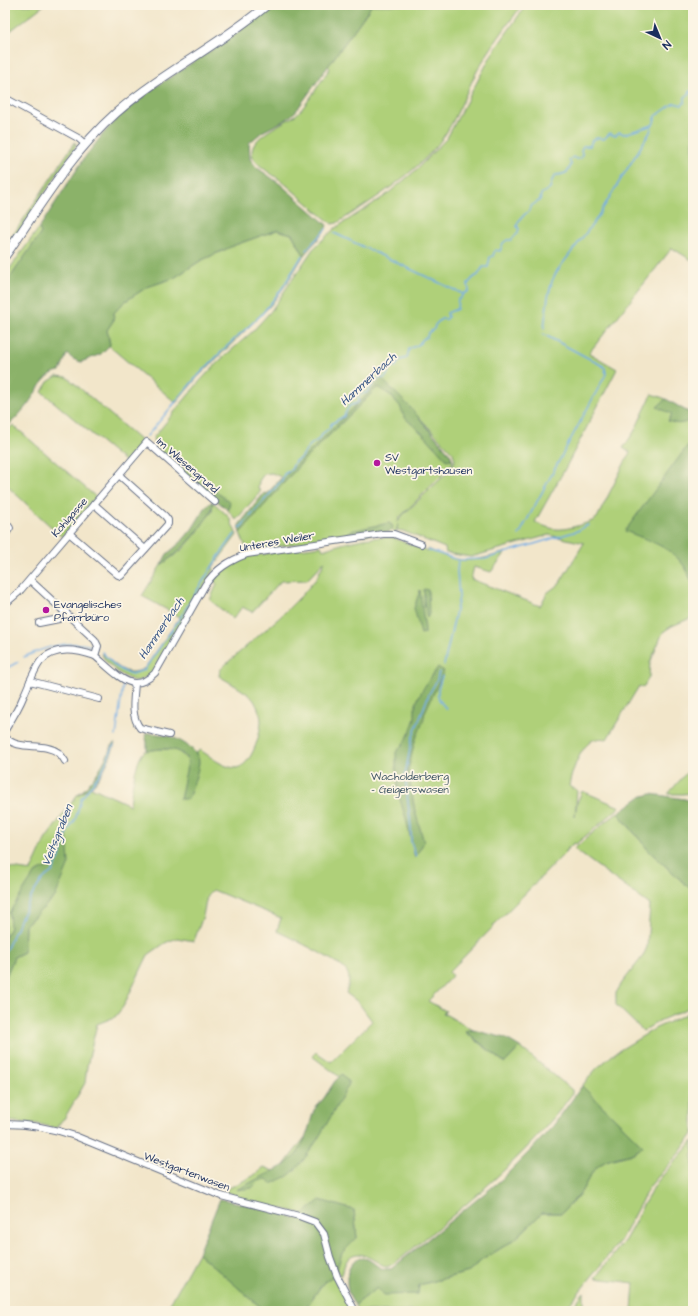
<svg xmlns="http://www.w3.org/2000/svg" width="698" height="1316" font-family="'Architects Daughter',sans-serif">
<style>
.green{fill:#afd079;stroke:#65806c;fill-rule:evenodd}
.forest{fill:#8bb269;stroke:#537064}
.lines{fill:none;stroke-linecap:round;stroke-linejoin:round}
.stream{stroke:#75aee5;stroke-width:1.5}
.street-casing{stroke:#666f84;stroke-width:8}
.secondary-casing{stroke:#666f84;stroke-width:10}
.street{stroke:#fff;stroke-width:6}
.secondary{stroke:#fff;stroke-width:8}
.poi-dot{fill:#b5179e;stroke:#fcf5e5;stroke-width:1.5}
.labels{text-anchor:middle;stroke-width:3.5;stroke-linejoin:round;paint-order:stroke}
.poi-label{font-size:11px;fill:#1b2f5e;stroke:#fcf5e5;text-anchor:start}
.street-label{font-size:11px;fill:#1b2f5e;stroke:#fcf5e5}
.park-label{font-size:11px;fill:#405765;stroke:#fcf5e5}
.water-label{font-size:12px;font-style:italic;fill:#365586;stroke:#fcf5e5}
</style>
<rect width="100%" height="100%" fill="#fcf5e5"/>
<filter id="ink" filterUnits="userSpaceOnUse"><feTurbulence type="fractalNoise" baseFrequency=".025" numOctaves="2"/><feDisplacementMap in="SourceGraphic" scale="8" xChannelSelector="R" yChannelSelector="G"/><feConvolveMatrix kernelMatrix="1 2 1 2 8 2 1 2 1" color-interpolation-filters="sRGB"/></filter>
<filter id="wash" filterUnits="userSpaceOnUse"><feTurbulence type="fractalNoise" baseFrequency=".012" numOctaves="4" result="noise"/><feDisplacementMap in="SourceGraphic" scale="16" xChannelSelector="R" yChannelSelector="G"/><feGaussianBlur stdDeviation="0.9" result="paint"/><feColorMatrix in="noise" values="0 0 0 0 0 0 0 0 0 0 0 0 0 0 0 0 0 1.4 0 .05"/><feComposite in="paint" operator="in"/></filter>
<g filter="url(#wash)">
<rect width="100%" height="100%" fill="#f2e6ca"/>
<!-- green -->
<g class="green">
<path d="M5 5H44L5 35Z"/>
<path d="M372 5H522C506 27 490 48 477 71 465 94 457 118 442 139 418 172 372 201 337 223L332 224C315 210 299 196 283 182 275 176 257 166 253 157 245 137 287 123 298 113 309 102 321 81 330 68L328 66Z"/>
<path d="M526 5H693V261L672 248 589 353 617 369 566 467 535 522C554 531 560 531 580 525 586 523 592 522 597 518L630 452 623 448 634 432 652 394 666 399 665 401 693 414V617L672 626 663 632 650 663 649 677 643 688 639 686 607 739C600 738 594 738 589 743 579 751 571 774 569 786L577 790 575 817 577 803 582 791 620 807 576 844 574 843 567 849 564 854 495 924 493 925 494 926 449 972 452 976 428 1001 446 1011 443 1013 473 1030 465 1032 505 1063 520 1047 572 1090V1094C525 1159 465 1205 404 1256L393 1264 387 1267C375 1263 355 1242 345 1264 343 1268 344 1272 341 1276L337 1269 342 1253 357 1238 354 1210 346 1208 313 1216 232 1197 233 1194 223 1191 253 1176 264 1167 278 1173 306 1136 341 1078 312 1056 316 1052 331 1062 372 1021 358 1002 346 993C348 986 351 979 347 972 343 963 289 937 277 931L281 918 213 890 207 896 203 916 194 941 177 938 165 943 148 955 123 1007 115 1017 97 1024 87 1066 85 1083 64 1119H63L56 1128 39 1124 5 1121V979L14 957 24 952 25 925 55 897 67 833 60 841 58 854 52 865 35 873 5 938V867L31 871 45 840 77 795 91 787 130 805C131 793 135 761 144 752 148 749 157 749 162 749 176 749 180 751 188 761L187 772 189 759 200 750C210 756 222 767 235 768 251 768 261 734 261 720 261 715 256 702 252 698 247 692 227 681 219 676L220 670 226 664 279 618 302 595 316 579 325 561 307 580 281 581 252 612 242 607 233 619 210 600 217 584 212 579 228 565 249 556 321 546 323 550C346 542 371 535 396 538V539L428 551V549C459 564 474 562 506 552L491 572 474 567 471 579 540 606 547 593 559 584 584 543 549 535 471 557 446 553 445 548 403 531 397 530 398 524 396 532 388 530 331 538 328 541 326 539 269 548 247 550 240 533 304 460 384 381 302 459 283 478 272 473 264 474 259 481 258 489 261 491 236 520 228 510 230 502 199 486 155 446 153 438 200 381 218 362 252 332 271 311 313 249 334 229 385 196 415 171 447 138 492 54ZM418 416 453 453 455 460 452 468 402 516 398 522 399 518 451 466 453 461 450 454Z"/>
<path d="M75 142 76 146 74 149 5 253V247Z"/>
<path d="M39 228 41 233 5 285V275Z"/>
<path d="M277 230 292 234 304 255 287 283 271 305 197 378 176 403 109 346 110 344 107 330 113 321 114 313 124 302 147 287 174 278 200 261 235 245Z"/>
<path d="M57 376 67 377 140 440 141 443 125 462 42 392 48 382Z"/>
<path d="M13 425 96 497 62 537 5 484V433Z"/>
<path d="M213 502 229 517 237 535 213 567 214 570 153 673C148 675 141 681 136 681 126 680 103 663 102 653 116 665 126 679 145 668L180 617 142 596 161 565 183 549 197 533 205 520 212 512Z"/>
<path d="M693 765V793L682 794H668Z"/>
<path d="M618 813 650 852 693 891V1006L659 1021 643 1031 616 1005V993L622 983 643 956 647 947 650 905 574 849 604 823Z"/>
<path d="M693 1011V1134L680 1152 649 1187 620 1241 564 1311H358L355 1305 377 1288 418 1294 419 1285 469 1272 482 1260 514 1240 542 1213H562C568 1206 576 1199 581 1192 587 1183 591 1170 601 1164 614 1155 633 1159 642 1146L582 1086 596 1069 615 1053 656 1028Z"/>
<path d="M693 1141V1311H632L634 1283 595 1278 625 1240 634 1224 642 1207 657 1182Z"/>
<path d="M198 1253 265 1311H166Z"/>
<path d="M333 1276 352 1311H304L323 1283Z"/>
<path d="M584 1292V1311H570Z"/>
</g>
<!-- forest -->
<g class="forest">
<path d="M269 5H372L296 111 287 119 262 132 249 143 250 159 256 167 280 184 327 225C326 233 310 247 304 255L292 234 277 230 235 245 200 261 174 278 147 287 124 302 114 313 113 321 107 330 110 345 101 354 81 362 73 359 67 354 60 371C44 373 37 392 28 404 21 413 13 421 5 429V316L9 309 5 307V285L41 233 39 228 85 157 103 134 126 109 154 88 240 31Z"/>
<path d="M382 379 410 407 450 454 452 459 447 460 426 437 406 419 403 414 400 406 390 395 378 387 304 460 240 533 239 525 264 493 267 494 281 478H283Z"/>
<path d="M666 399 693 415V417C685 425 678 425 668 421L672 414 657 407Z"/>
<path d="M693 440V583C689 579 689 574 686 569 673 547 647 540 625 531L688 445Z"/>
<path d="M206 484 230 502 228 510 199 486Z"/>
<path d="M211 502H213C211 515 210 513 204 522 190 543 181 550 161 565L167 554 181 542 192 529 205 508Z"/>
<path d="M389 523 392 525 393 528 389 532 340 538 350 531Z"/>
<path d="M424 589 428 590 429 614 427 618 424 602Z"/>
<path d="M420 590 425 629V633L421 634 414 608Z"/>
<path d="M438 667 444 671 425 712 423 722 415 741 408 770 415 811 424 842 415 858 406 819 397 790 398 782 396 770V752C406 742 412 730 415 717 415 714 415 711 415 708 418 693 430 679 438 667Z"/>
<path d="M147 733C155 734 165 734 172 737 182 741 199 751 199 762 198 774 192 787 188 799H180L188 761C186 758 183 753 179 752 169 747 157 749 147 751V742L145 735Z"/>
<path d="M115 743C112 755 101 778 91 787 87 790 81 792 77 795 94 783 104 762 113 744Z"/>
<path d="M651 794 685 799 693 802V891L650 852 618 813 640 797Z"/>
<path d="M67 833 69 864 55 897 25 925 24 952 14 957 5 979V938L10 927 9 913 35 873 52 865 58 854 60 840Z"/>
<path d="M473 1030 505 1038 520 1047 505 1063 465 1031Z"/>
<path d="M342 1074 347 1080 349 1084C335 1108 309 1161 288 1176 283 1179 276 1181 271 1184L266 1179 259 1181 252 1188 236 1190 285 1165 297 1154 306 1137 314 1110 324 1098 335 1081Z"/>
<path d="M582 1086 643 1146C633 1158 614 1155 601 1164 591 1170 587 1183 581 1192 576 1199 568 1206 562 1213H542L514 1240 482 1260 469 1272 419 1285 418 1294 384 1295 377 1288 355 1305C353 1302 350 1298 349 1294 345 1283 346 1258 362 1258 369 1258 374 1264 379 1267 382 1269 387 1269 391 1269L501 1180 533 1148 553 1126Z"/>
<path d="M220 1199 244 1204 299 1219 302 1215 320 1200 354 1210 357 1238 342 1253 337 1269 333 1276 323 1283 304 1311H265L198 1253Z"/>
</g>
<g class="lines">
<!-- stream -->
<g class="stream">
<path d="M334 233 463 294"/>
<path d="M306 250 326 229"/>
<path d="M544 328 548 297 552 281 557 271 595 221 650 132 652 125"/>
<path d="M147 436 194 380 225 348 261 315 281 290 302 256"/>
<path d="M240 528 282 480 284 474 291 470 295 461 301 458 309 446 319 439 323 433 330 428 331 424 344 416 349 406 357 403 359 401 358 397 364 393H366L374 383 379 378H385L387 375 390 368 396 366 400 360 407 358 409 349 418 345 423 339 427 337 428 333 434 329 435 325 441 319H447L448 317 447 313 457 309 458 299H460L463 294 469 291 468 284C471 280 473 277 478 275L483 267H488L490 257 493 256 495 250 500 251 503 243 507 240H511L517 234 519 229 517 226 518 222 525 214 528 212 531 206 540 200 541 194 550 188 552 180 556 175C565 174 569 173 571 164L569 160 573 157 576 159 581 158 582 154 581 150 583 146H590L592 140 597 138 604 139 610 133 612 135H616L619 132 624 134 653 125 656 116 674 103 682 105 685 102V97L689 94 690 91H693"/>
<path d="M519 535 606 374 605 368 603 366 543 334"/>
<path d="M428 550 458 560 485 559 577 531 588 525"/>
<path d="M102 652 115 666 125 672 132 674 144 670 180 618 217 559 235 534"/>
<path d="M24 657C45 647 69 640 92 646"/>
<path d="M444 665 459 597 457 571 458 561"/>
<path d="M5 669 18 662"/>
<path d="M442 676C437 692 434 697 447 709"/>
<path d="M116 736 123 685"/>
<path d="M416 857 411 842V828L405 775 412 739 429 694 437 680 439 672"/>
<path d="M5 952 31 897 42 880 53 871 59 859 68 830 75 820 81 799 102 771 114 745"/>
</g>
</g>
</g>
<g filter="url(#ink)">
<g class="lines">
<!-- street casing -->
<g class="street-casing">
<g id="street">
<path d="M5 98 78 138 85 144"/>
<path d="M94 504 145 549"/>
<path d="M5 521 10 528 5 535"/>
<path d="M69 533 118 575 121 576 168 524V520L165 516 119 475"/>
<path d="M30 580 95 640 98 646 95 656C104 663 122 683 135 683 142 683 150 678 155 673L205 585C216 569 229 561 247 554L383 534H394L421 544"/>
<path d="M5 604 19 592 147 442 215 502"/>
<path d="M39 623 59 619 66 612"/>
<path d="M30 681 99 699"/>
<path d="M135 683C134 699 130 715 140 728L169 735"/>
<path d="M5 730C12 719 19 708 24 695 29 684 33 672 40 662 54 645 78 650 95 656"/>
<path d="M5 737C19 752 43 741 59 753 61 755 63 758 65 761"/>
<path d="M5 1124C29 1124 52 1128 75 1136L221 1196 299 1216 315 1222 324 1234 330 1257 337 1276 355 1311"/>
</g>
</g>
<!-- secondary casing -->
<g class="secondary-casing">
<path id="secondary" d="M5 256C39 207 71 153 116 113 163 72 220 45 267 5"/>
</g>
<!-- street -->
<use href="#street" class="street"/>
<!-- secondary -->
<use href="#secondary" class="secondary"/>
</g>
</g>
<!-- markers -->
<g class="poi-dot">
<circle cx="377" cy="463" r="4"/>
<circle cx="46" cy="610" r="4"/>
</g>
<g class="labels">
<!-- poi labels -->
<g class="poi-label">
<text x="385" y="461">SV<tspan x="385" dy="13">Westgartshausen</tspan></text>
<text x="54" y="608">Evangelisches<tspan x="54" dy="13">Pfarrbüro</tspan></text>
</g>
<!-- street labels -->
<g class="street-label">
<text transform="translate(188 465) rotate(41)" y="4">Im Wiesengrund</text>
<text transform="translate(69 517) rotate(-49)" y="4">Kohlgasse</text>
<text transform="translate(277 541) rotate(-10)" y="4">Unteres Weiler</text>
<text transform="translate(187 1171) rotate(21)" y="4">Westgartenwasen</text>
</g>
<!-- park labels -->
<g class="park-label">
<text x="410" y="780">Wacholderberg<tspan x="410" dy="13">- Geigerswasen</tspan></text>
</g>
<!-- water labels -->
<g class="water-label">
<text transform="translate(368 379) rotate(-43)" y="4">Hammerbach</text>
<text transform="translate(161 628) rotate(-56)" y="4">Hammerbach</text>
<text transform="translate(57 835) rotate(-68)" y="4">Veitsgraben</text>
</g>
</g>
<!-- margin -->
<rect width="698" height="1316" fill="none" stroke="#fcf5e5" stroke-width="20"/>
<!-- north arrow -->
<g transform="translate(660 38) rotate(136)" stroke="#fcf5e5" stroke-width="3" paint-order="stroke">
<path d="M0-3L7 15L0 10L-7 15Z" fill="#1b2f5e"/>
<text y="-6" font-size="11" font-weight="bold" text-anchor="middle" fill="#1b2f5e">N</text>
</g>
</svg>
